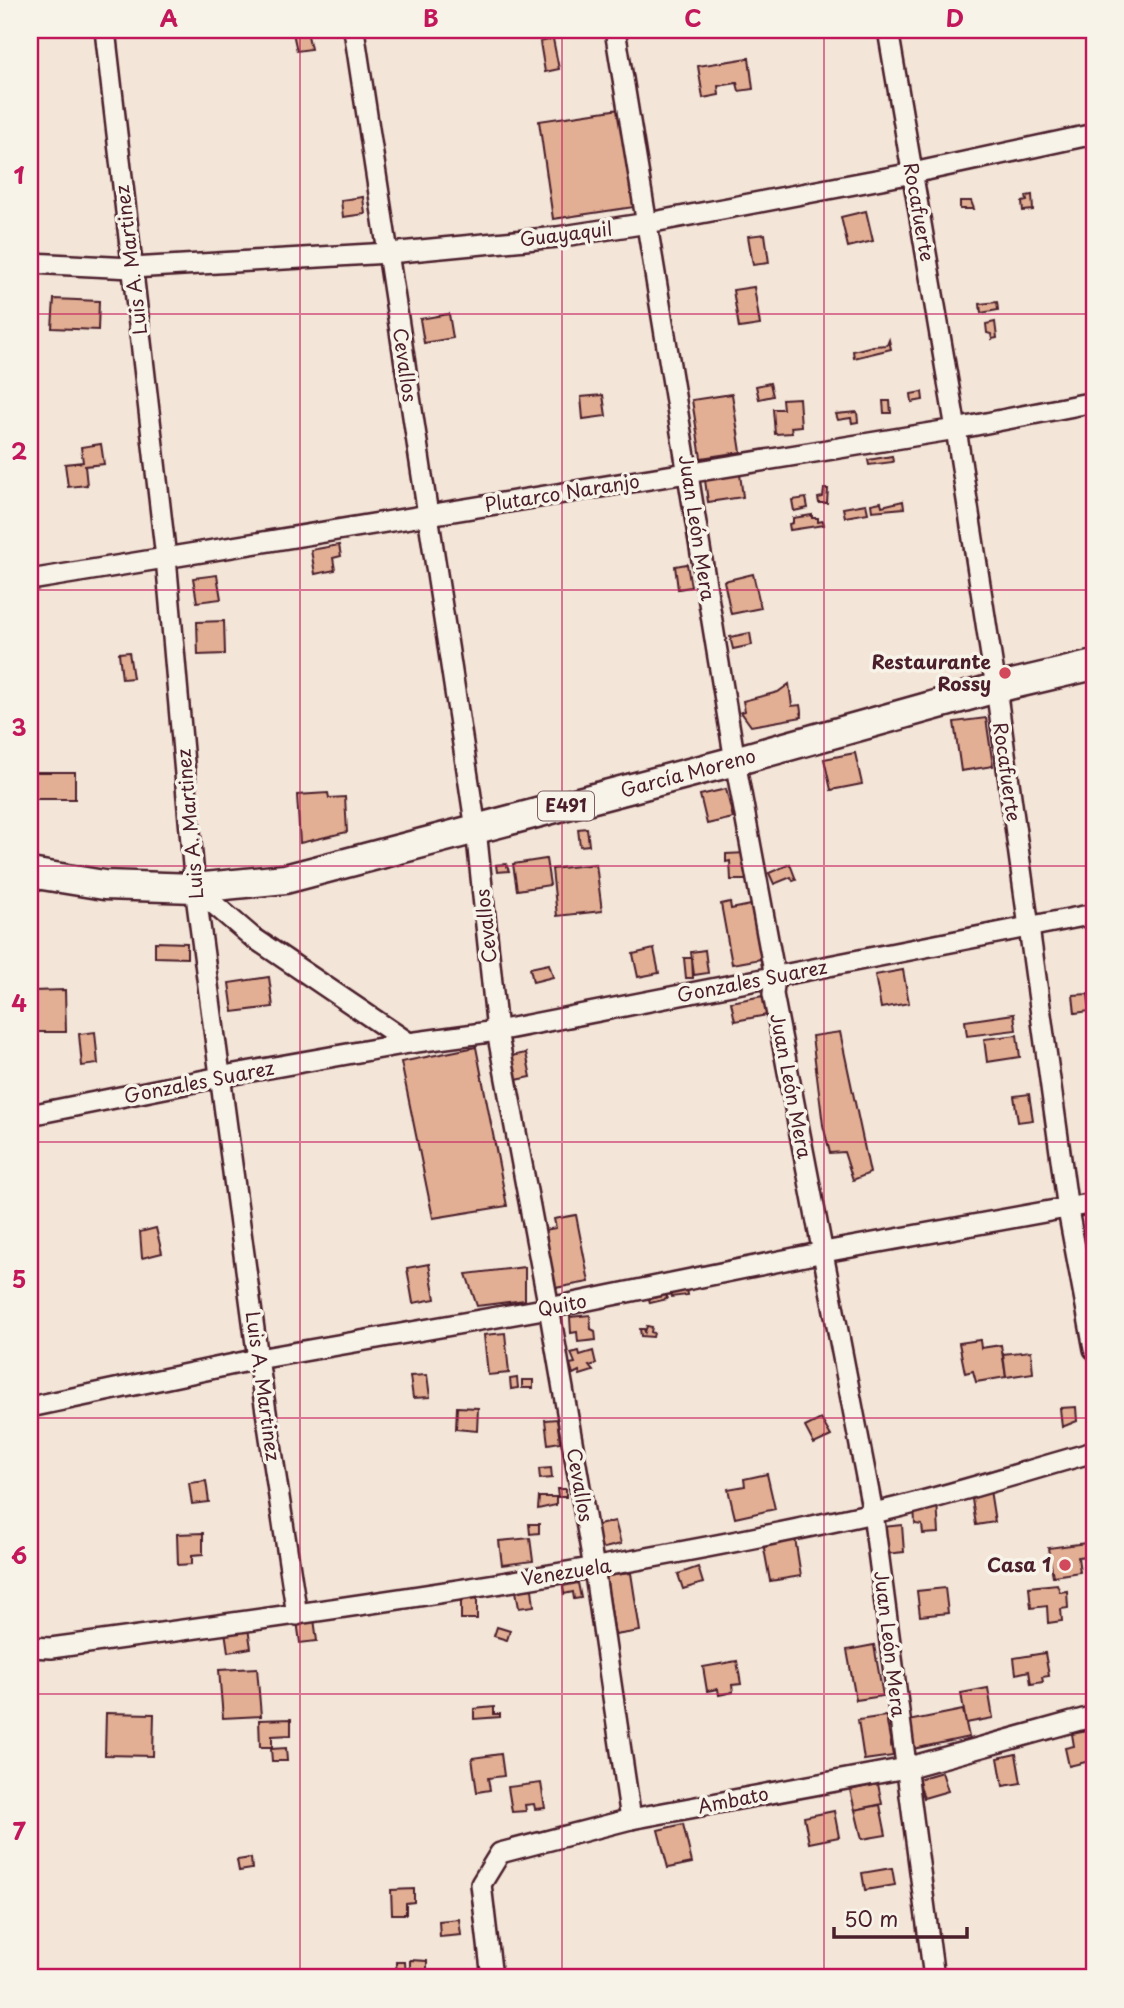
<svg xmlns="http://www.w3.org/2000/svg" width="1124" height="2008" font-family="'Playpen Sans',sans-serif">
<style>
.building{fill:#e2af94;stroke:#4a1f2b;stroke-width:2}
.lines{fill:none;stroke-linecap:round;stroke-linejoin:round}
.minor-casing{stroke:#4a1f2b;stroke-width:24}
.highway-casing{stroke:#4a1f2b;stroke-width:33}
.minor{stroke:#f7f3e8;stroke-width:19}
.highway{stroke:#f7f3e8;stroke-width:28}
.grid{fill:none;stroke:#c2185b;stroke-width:2;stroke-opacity:0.55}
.poi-dot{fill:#d1495b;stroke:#f7f3e8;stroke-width:2.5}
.labels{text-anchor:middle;stroke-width:7;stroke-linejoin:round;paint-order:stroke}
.shield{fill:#f7f3e8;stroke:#7e5f64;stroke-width:2}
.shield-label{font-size:18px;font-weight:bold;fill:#4a1f2b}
.street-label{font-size:19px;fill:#4a1f2b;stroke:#f7f3e8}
.poi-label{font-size:19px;font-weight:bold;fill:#4a1f2b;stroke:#f7f3e8;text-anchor:end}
.neatline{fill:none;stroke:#c2185b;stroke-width:2.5}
.grid-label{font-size:23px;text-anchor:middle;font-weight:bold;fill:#c2185b}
</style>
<rect width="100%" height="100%" fill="#f3e5d7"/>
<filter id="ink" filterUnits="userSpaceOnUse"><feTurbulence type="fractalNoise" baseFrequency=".0143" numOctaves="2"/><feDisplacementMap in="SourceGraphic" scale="14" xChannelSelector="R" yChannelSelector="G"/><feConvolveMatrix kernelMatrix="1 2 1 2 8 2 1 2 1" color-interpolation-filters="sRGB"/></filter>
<g filter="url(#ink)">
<!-- building -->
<g class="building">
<path d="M307 31 311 49 297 51 293 33Z"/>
<path d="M553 39 559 69 545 72 540 42Z"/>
<path d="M749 58 753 89 739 91 737 83 718 86 719 95 703 98 698 66Z"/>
<path d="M620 109 634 207 553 219 539 121Z"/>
<path d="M1032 195 1033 210 1023 211 1022 202 1027 201 1026 196Z"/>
<path d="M363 197 365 214 343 217 341 200Z"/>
<path d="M960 201H971L974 209H960Z"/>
<path d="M866 211 873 241 848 247 841 217Z"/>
<path d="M765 234 769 263 753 265 748 236Z"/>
<path d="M754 287 760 325 739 328 733 290Z"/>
<path d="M54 299 99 301 98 330 52 328Z"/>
<path d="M997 302 998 310 981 313 980 304Z"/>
<path d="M449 314 453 338 424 343 420 319Z"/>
<path d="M995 322 997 338 992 339 991 334 987 333 986 324Z"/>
<path d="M889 340 891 349 854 358 853 351 873 346 887 345Z"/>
<path d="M770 383 773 396 759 399 756 386Z"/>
<path d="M922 392 923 400 912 402 911 394Z"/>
<path d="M732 394 741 452 701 458 692 400Z"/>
<path d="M603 395 606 416 583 419 581 397Z"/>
<path d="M799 398 801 426 791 427 792 433 775 434 773 409H783L782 399Z"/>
<path d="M883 401H890L891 413H884Z"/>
<path d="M857 412 858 422 852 423 851 418 838 420 836 414Z"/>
<path d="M101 444 104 464 85 466 87 485 68 487 65 464 83 462 81 447Z"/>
<path d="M892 456 893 462 869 465 868 460Z"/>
<path d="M740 474 743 497 708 502 705 480Z"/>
<path d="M824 489H828L827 503H819L818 498 823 497Z"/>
<path d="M806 498 808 508 794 511 792 500Z"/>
<path d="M903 501 904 508 872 511 871 504 881 502 882 506Z"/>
<path d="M866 504 868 513 845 517 843 508Z"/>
<path d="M812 515V518H818V522L823 521 824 525 790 530 789 524 793 523V518Z"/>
<path d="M339 545 341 556 333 558 335 570 315 574 311 550Z"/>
<path d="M687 564 691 587 678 589 675 566Z"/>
<path d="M753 574 761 608 731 614 724 581Z"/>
<path d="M217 575 221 599 197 602 193 578Z"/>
<path d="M224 621 225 654 198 655 197 622Z"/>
<path d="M750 633 752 645 733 649 730 637Z"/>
<path d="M129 652 133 678 122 679 119 653Z"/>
<path d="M789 684 792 706 800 705 802 717 751 726 741 712 745 711 743 701 778 692Z"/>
<path d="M986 718 993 766 961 771 954 722Z"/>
<path d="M855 753 862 784 831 790 824 759Z"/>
<rect x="30" y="772" width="45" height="27"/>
<path d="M726 789 733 818 707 824 700 795Z"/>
<path d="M328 793 329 798 345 797 347 832 300 843 297 795Z"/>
<path d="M587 828 589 845 580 846 578 829Z"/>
<path d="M746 853 747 880H731L730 861 726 862V854Z"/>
<path d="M546 859 550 885 517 890 513 864Z"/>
<path d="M506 864 509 871 497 872 496 865Z"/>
<path d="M596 864 602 911 557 916 552 869Z"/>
<path d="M790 864 796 880 793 881 791 877 774 884 769 873Z"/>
<path d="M730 902 731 909 751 905 761 959 732 964 721 904Z"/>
<path d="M155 942 187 943V958L155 957Z"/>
<path d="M654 949 659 973 638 977 633 954Z"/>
<path d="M705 950 708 973 694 975 691 952Z"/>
<path d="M684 958H692L693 978H686Z"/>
<path d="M549 964 553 977 533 982 530 968Z"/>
<path d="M903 970 909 1003 881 1008 875 975Z"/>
<path d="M269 977 273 1007 233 1012 229 983Z"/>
<path d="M65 990 66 1032H33L32 991Z"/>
<path d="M1088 994 1090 1011 1075 1013 1073 995Z"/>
<path d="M763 996 767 1015 735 1021 731 1002Z"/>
<path d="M1014 1014 1016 1030 967 1036 965 1021Z"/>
<path d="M95 1032 98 1064 82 1066 79 1034Z"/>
<path d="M840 1032 870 1173 853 1180 844 1152 830 1153 823 1125 812 1036Z"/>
<path d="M1017 1035 1020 1057 987 1062 984 1039Z"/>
<path d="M476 1047 507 1206 433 1218 401 1062Z"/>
<path d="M526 1053 531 1077 516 1080 511 1056Z"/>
<path d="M35 1070V1102L30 1103V1071Z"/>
<path d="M1029 1094 1033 1120 1018 1122 1014 1096Z"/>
<path d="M576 1215 589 1282 555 1288 544 1230 556 1228 554 1219Z"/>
<path d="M156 1228 162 1253 142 1258 140 1232Z"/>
<path d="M429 1264 435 1299 413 1303 407 1268Z"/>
<path d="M525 1267V1300L477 1306 466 1274Z"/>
<path d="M687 1288 688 1295 671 1297 670 1291Z"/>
<path d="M666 1295 667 1299 650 1303 649 1299Z"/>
<path d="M590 1315 591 1329 595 1331 596 1340 578 1342 577 1332 571 1333 570 1317Z"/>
<path d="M647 1326 652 1327 651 1332 654 1333 653 1337 641 1336 640 1329H644L645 1332Z"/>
<path d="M505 1333 509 1373 488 1375 484 1335Z"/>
<path d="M980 1340 981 1348 1001 1345 1006 1377 976 1382 973 1371 965 1373 959 1343Z"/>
<path d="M579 1351 580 1355 593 1351 596 1364 589 1366 593 1371 580 1375 579 1371 573 1374 570 1364 575 1363 571 1353Z"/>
<path d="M1031 1351 1033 1373 1006 1377 1003 1354Z"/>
<path d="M427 1375 430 1397 413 1398 410 1376Z"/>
<path d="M517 1378 518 1388 511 1389 510 1379Z"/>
<rect x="522" y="1380" width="11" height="8"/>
<path d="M457 1407 478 1408 477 1431 456 1429Z"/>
<path d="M1076 1407 1077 1421 1062 1427 1060 1408Z"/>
<path d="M557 1419 560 1442 548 1444 545 1420Z"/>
<path d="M821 1419 831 1436 814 1444 805 1427Z"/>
<path d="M551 1468 552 1478 540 1479 539 1469Z"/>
<path d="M767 1474 775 1509 735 1518 728 1489 745 1486 744 1479Z"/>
<path d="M206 1481 209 1502 192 1504 189 1483Z"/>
<path d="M557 1489H566V1497H558Z"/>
<path d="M990 1490 995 1522 976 1525 971 1493Z"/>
<path d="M539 1497H556V1505L538 1509Z"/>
<path d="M937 1501 939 1533 923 1534 922 1525 915 1524 914 1503Z"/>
<path d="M615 1521 621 1544 600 1549 595 1526Z"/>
<path d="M529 1524H539V1533L530 1534Z"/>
<path d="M902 1525 904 1552 886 1554 883 1527Z"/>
<path d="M203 1533V1554L192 1555V1564L178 1565 177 1534Z"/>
<path d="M530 1538 533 1561 502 1565 499 1541Z"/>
<path d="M795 1538 801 1576 770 1581 763 1543Z"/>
<path d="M1094 1542V1555L1078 1557 1080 1572 1053 1576 1048 1548Z"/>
<path d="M698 1567 703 1583 683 1589 678 1574Z"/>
<path d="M631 1573 640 1631 615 1635 606 1576Z"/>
<path d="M578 1583 581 1598 574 1599 573 1592 564 1594 563 1586Z"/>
<path d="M1057 1584 1060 1592 1067 1591 1068 1608 1061 1609 1062 1621 1048 1623 1047 1606 1031 1608 1029 1587Z"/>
<path d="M945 1588 948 1613 920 1616 917 1591Z"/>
<path d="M532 1589 534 1606 519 1608 516 1591Z"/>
<path d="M461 1596 477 1597V1619H461Z"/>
<path d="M314 1619 317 1641 300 1643 297 1621Z"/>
<path d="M497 1627 510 1631 507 1640 494 1636Z"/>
<path d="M248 1628 251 1648 228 1652 225 1631Z"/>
<path d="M874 1645 883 1696 856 1700 847 1650Z"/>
<path d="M1045 1653 1049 1676 1042 1677 1043 1682 1031 1684 1029 1671 1016 1674 1014 1658Z"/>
<path d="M737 1661 741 1684 732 1685 733 1692 719 1695 718 1689 707 1691 703 1667Z"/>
<path d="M257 1668 261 1716 223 1718 219 1670Z"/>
<path d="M988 1688 993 1718 966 1723 961 1693Z"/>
<path d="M494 1707V1714H500V1717L474 1719V1709Z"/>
<path d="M963 1710 969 1737 913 1749 908 1721Z"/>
<path d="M106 1713 154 1714 153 1756 105 1755Z"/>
<path d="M886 1716 893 1756 864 1760 858 1720Z"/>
<path d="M291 1719V1735L272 1736V1747H260L259 1720Z"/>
<path d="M1092 1730 1094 1760 1069 1766 1065 1748 1074 1746 1072 1734Z"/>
<path d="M286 1748 287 1761H272L271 1749Z"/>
<path d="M501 1754 504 1776 488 1778 490 1790 477 1792 472 1758Z"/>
<path d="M1016 1754 1021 1783 1003 1786 998 1758Z"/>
<path d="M942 1772 948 1791 924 1798 918 1779Z"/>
<path d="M541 1783 545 1808 535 1809 534 1804 525 1805 526 1811 512 1812 508 1787Z"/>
<path d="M878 1784 882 1804 855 1810 850 1790Z"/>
<path d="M880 1805 886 1835 862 1839 855 1810Z"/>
<path d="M834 1811 839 1837 809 1843 804 1817Z"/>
<path d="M683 1824 692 1863 668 1868 658 1830Z"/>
<path d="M251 1858 252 1869 239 1871 237 1860Z"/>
<path d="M892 1868 895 1885 865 1890 862 1873Z"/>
<path d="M414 1889V1902L406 1903V1914H392L391 1890Z"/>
<path d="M459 1919 461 1935 440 1937 439 1921Z"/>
<path d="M410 1960 427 1961V1972L410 1971Z"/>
<path d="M396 1962H405L406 1978H397Z"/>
</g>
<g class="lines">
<!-- minor casing -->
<g class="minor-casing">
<g id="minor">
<path d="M105 30 166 558 195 888 258 1359 297 1615"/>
<path d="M354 30 476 829 497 1031 549 1308 594 1568 631 1819"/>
<path d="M615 30 735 761 775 977 773 994 873 1513 934 1978"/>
<path d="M888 30 956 429 996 688 1068 1210 1094 1349"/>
<path d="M30 263 132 268 389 253 557 237 648 223 913 173 1094 134"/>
<path d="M30 580 956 429 1094 402"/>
<path d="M195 888 251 936 409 1043 497 1031 1094 914"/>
<path d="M30 1115 235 1074 409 1043"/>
<path d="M30 1407 258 1359 549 1308 824 1252 1094 1203"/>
<path d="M30 1647 51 1648C326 1611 602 1573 873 1513 947 1497 1021 1472 1094 1452"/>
<path d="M492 1978 481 1884 500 1853 631 1819 906 1768 1094 1716"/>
</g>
</g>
<!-- highway casing -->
<g class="highway-casing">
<path id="highway" d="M30 873 104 885 195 888 285 879 735 761 996 688 1094 665"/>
</g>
<!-- minor -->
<use href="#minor" class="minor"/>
<!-- highway -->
<use href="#highway" class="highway"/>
</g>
</g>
<!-- grid -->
<path class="grid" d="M300 30V1978M562 30V1978M824 30V1978M30 314H1094M30 590H1094M30 866H1094M30 1142H1094M30 1418H1094M30 1694H1094"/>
<!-- markers -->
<g class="poi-dot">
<circle cx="1005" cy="673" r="7"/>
<circle cx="1065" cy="1565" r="7"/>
</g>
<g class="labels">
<!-- shield labels -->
<rect class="shield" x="538" y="791.5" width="56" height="29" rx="5"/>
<g class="shield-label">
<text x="566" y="812">E491</text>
</g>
<!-- street labels -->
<g class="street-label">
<text transform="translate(919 212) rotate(80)" y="7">Rocafuerte</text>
<text transform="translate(566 234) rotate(-7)" y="7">Guayaquil</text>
<text transform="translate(131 260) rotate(-97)" y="7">Luis A. Martinez</text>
<text transform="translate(405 365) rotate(82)" y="7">Cevallos</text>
<text transform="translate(562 493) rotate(-9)" y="7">Plutarco Naranjo</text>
<text transform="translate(697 528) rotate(81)" y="7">Juan León Mera</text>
<text transform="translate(1007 772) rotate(82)" y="7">Rocafuerte</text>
<text transform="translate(688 773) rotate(-15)" y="7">García Moreno</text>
<text transform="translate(190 824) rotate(-95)" y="7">Luis A. Martinez</text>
<text transform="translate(486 926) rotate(-96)" y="7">Cevallos</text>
<text transform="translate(752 981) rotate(-11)" y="7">Gonzales Suarez</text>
<text transform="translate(199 1082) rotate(-11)" y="7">Gonzales Suarez</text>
<text transform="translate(791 1086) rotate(79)" y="7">Juan León Mera</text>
<text transform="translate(562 1305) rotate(-11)" y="7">Quito</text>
<text transform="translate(263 1386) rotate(82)" y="7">Luis A. Martinez</text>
<text transform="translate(580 1485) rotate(80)" y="7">Cevallos</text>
<text transform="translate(566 1572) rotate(-9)" y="7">Venezuela</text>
<text transform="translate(890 1644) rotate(83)" y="7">Juan León Mera</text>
<text transform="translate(733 1800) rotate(-11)" y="7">Ambato</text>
</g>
<!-- poi labels -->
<g class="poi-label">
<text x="991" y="669">Restaurante<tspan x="991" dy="22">Rossy</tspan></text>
<text x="1051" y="1572">Casa 1</text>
</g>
</g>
<!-- margin -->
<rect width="1124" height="2008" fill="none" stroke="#f7f3e8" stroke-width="77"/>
<!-- scale -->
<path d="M834 1927v10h133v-10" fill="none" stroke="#4a1f2b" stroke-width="3.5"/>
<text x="844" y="1927" font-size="21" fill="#4a1f2b" stroke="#f7f3e8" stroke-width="5" paint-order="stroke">50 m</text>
<rect x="38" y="38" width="1048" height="1931" class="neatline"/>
<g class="grid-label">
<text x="169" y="27">A</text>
<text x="431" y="27">B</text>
<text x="693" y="27">C</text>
<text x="955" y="27">D</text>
<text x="19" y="184">1</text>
<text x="19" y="460">2</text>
<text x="19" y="736">3</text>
<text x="19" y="1012">4</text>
<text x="19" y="1288">5</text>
<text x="19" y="1564">6</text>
<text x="19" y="1840">7</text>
</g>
</svg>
